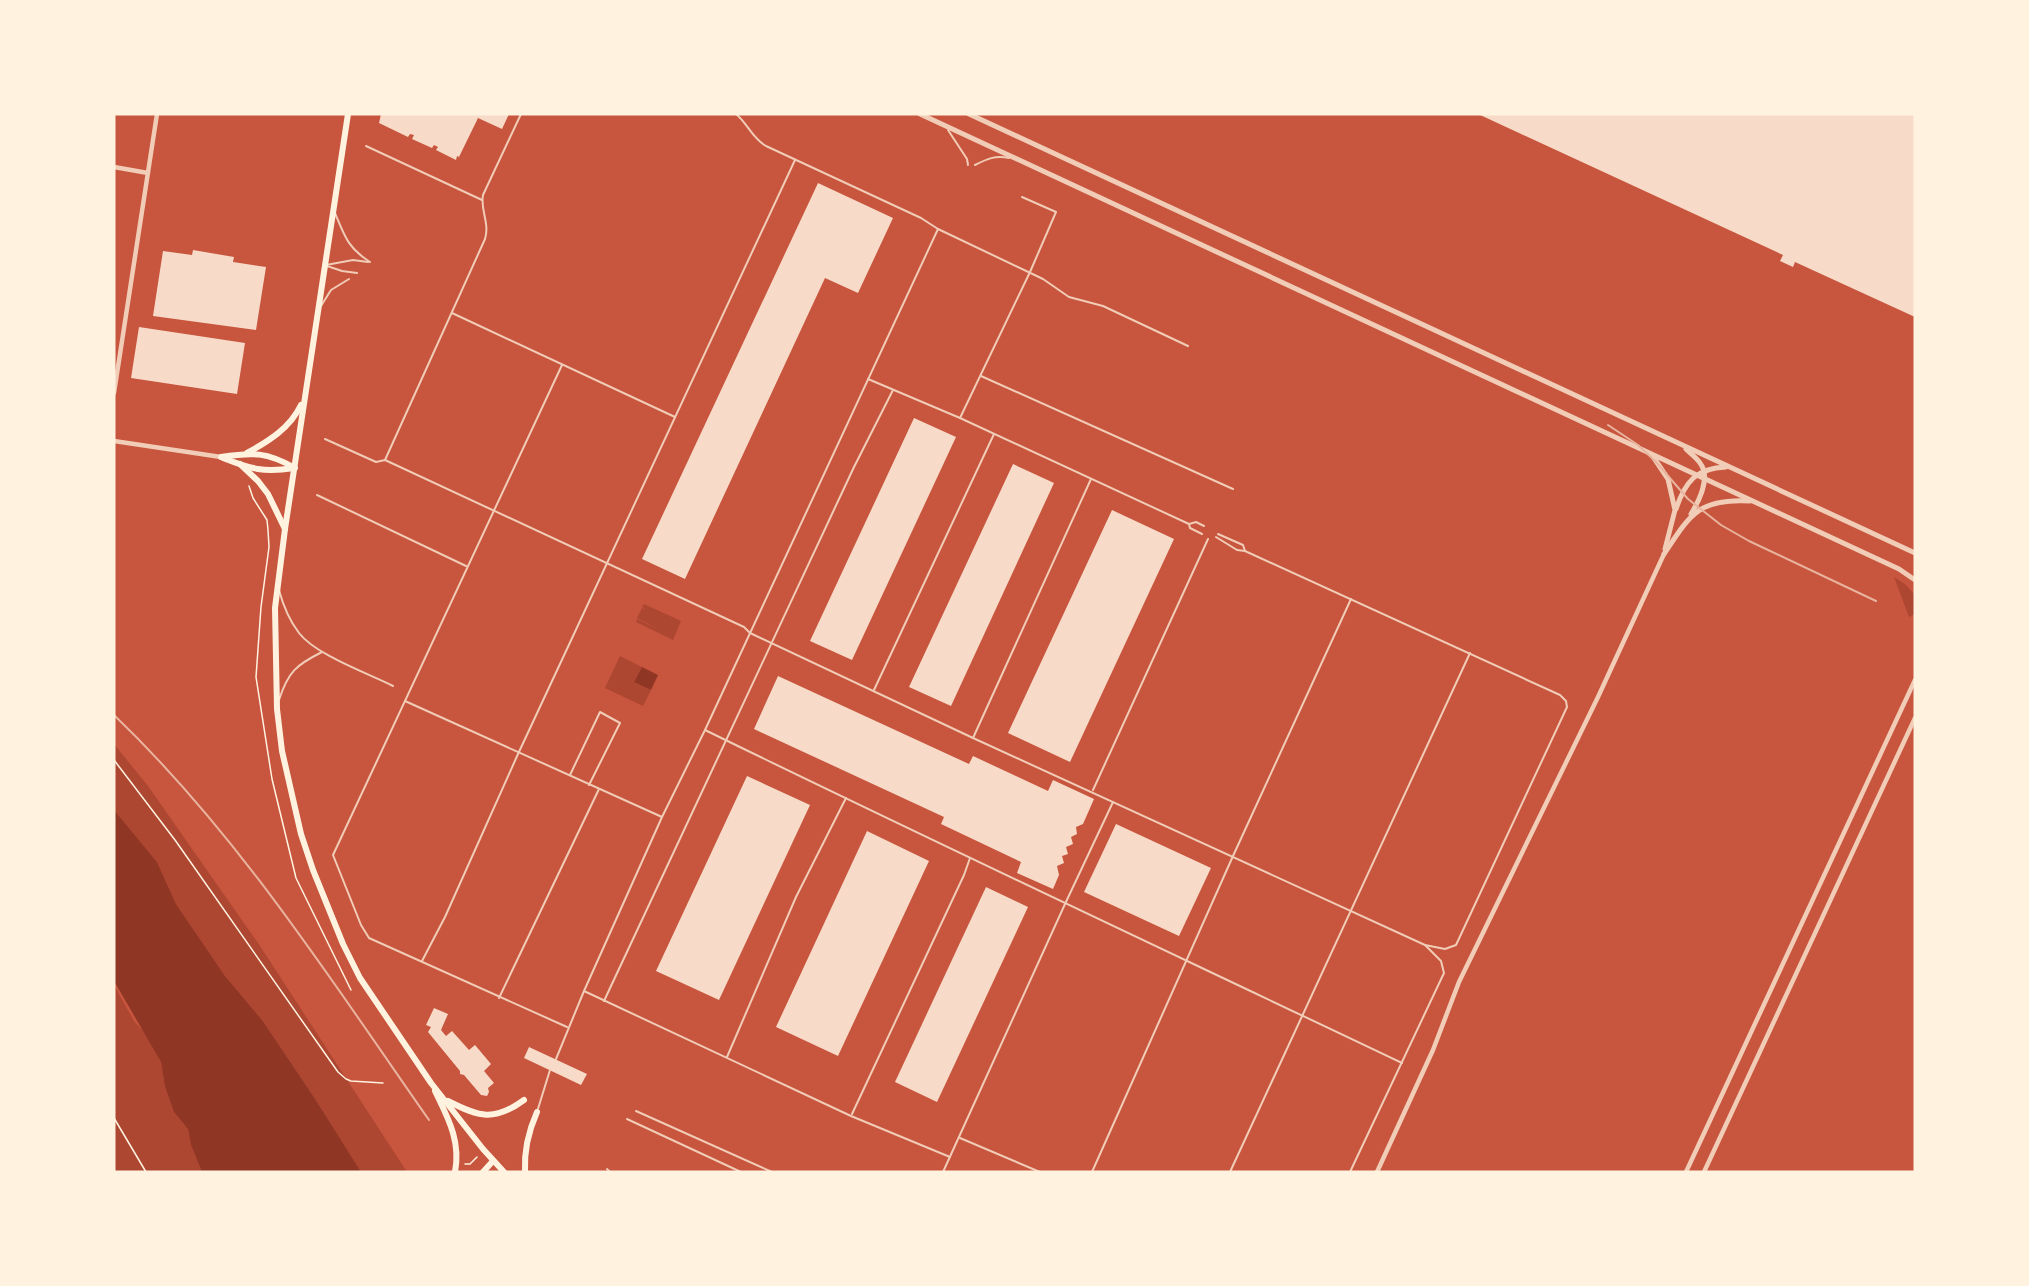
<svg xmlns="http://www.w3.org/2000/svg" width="2029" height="1286" font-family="'Times New Roman',serif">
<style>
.green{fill:#ae4732}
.water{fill:#8f3625}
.building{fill:#f7dbc8}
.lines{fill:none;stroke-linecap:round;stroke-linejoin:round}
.path{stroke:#fff3e0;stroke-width:1.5}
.service{stroke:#f1ccb7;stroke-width:2}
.minor{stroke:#f1ccb7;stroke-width:4.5}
.tertiary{stroke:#f1ccb7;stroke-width:5}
.secondary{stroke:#fff3e0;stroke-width:6}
.rail{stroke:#e9b49f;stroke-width:2}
</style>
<rect width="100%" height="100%" fill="#c8553d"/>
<!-- green -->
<g class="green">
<path d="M1894 577 1906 585 1915 595V614L1909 617Z"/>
<path d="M644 604 681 621 673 640 636 622 637 619 660 630 637 618 642 608 646 609 642 607Z"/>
<path d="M620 656 642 667 634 682 651 690 643 706 605 688Z"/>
<path d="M114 744 148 786 260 946 407 1172H361L262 1020 225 976 176 904 157 862 114 810Z"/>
<path d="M114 985 134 1021 146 1034 161 1062 165 1087 174 1112 188 1129 191 1145 202 1172H114Z"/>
</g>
<!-- water -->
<g class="water">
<path d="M642 667 658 675 651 690 634 682Z"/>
<path d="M114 810 157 862 176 904 225 976 262 1020 315 1099 361 1172H202L191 1145 188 1129 174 1112 165 1087 161 1062 114 981Z"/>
</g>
<!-- building -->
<g class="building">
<path d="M381 114H509L502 129 478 118 459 157 457 156 456 160 436 150 438 147 434 145 432 148 412 139 414 135 410 134 408 137 379 123Z"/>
<path d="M1478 114H1915V317L1795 262 1793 267 1780 261 1783 255Z"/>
<path d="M818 183 893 218 858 293 825 278 685 579 642 559Z"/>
<path d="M193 250 234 257 233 262 266 267 256 330 153 316 163 251 192 255Z"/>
<path d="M139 327 245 343 237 394 131 378Z"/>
<path d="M914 418 956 437 852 660 810 641Z"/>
<path d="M1013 464 1054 483 951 706 909 687Z"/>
<path d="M1112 510 1174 539 1070 762 1008 733Z"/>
<path d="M778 676 969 764 973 756 1048 791 1053 780 1094 799 1083 824 1076 827 1077 834 1071 837 1073 844 1066 847 1068 854 1062 856 1064 863 1057 866 1059 875 1053 889 1017 873 1021 862 941 824 944 817 754 729Z"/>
<path d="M747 776 810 805 719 1000 656 971Z"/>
<path d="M1116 824 1211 868 1179 936 1084 892Z"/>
<path d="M867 831 929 861 838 1056 776 1027Z"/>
<path d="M986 887 1028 907 937 1102 895 1082Z"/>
<path d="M434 1008 448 1014 441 1030 446 1036 452 1031 469 1050 475 1045 491 1064 484 1071 494 1083 488 1088 489 1092 487 1096 481 1095 464 1075 460 1074V1071L428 1032 431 1027 426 1025Z"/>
<path d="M529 1047 587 1074 581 1085 524 1058Z"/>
</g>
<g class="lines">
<!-- path -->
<g class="path">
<path d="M249 486 253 498 267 520 268 530 269 547 261 607 256 677 272 779 296 878 351 990"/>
<path d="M114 760 175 840 338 1072 346 1079 351 1081 383 1083"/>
<path d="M114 1118 146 1172"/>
<path d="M465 1164H470L477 1157"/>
</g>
<!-- service -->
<g class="service">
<path d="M736 114C748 124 752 138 766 146L921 218 938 229"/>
<path d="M948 130 967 159 968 165"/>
<path d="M366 146 482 200"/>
<path d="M975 165C987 159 995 155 1009 158"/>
<path d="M335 213C345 237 348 248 370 262"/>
<path d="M326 265 353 260 368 262"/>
<path d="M327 266 342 271 357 273"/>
<path d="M321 306 331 290 349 279"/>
<path d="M452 313 675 417"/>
<path d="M562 365 333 855 361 925 369 938 567 1027"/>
<path d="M981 376 1233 489"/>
<path d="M868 379 960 418 1189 524 1190 528 1202 534"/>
<path d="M960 418 1030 272 1056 212 1022 197"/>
<path d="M325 439 376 462 385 460 744 627 750 633 973 738 1425 945 1445 949 1456 945 1567 707 1566 701 1560 695 1245 551 1237 550 1216 537"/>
<path d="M385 460 485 239C490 223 480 210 483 195L521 114"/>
<path d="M317 495 466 566"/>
<path d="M1189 524 1196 522 1204 526"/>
<path d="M1218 534 1243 545 1245 551"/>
<path d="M279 590C283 605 289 620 299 633 316 655 367 673 393 686"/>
<path d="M874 690 994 434"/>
<path d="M279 700C288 672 296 665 322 652"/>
<path d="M405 701 662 817"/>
<path d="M705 730C936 843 1169 952 1402 1063"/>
<path d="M973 738 1091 479"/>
<path d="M570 775 600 712 620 723 589 785"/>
<path d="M1093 790 1208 539"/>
<path d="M422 961 445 917 518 754 795 160"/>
<path d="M584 991 851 1116 950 1157"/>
<path d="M499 998 599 789"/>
<path d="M604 1001 854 467 893 390"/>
<path d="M727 1057 796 897 846 798"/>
<path d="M556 1059 584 991 662 817 705 730 938 229 1043 279 1069 297 1103 306 1188 346"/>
<path d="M636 1111 772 1172"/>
<path d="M537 1112 550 1070"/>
<path d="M852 1114 964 875 970 858"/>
<path d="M627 1119 741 1172"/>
<path d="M960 1138 1040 1172"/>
<path d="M607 1169 610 1172"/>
<path d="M943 1172 1065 904 1113 802"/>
<path d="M1092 1172 1233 856 1351 599"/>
<path d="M1230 1172 1470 653"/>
<path d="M1350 1172 1444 973 1441 961 1425 945"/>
</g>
<!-- minor -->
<g class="minor">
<path d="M114 167 148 173"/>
<path d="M114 393 157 114"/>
<path d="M114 441 221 457"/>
<path d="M1377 1172 1433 1050 1459 982 1598 697 1664 554"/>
<path d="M1686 1172 1915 680"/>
<path d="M1704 1172 1915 718"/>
</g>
<!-- tertiary -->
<g class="tertiary">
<path d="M920 114 1899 569 1915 580"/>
<path d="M969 114 1915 553"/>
<path d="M1686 449C1690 453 1697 458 1700 463 1711 477 1699 501 1691 514"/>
<path d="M1654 458 1668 479 1675 510 1665 549"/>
<path d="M1676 509C1685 482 1696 468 1726 467"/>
<path d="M1664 554C1690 515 1698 498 1750 501"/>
</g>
<!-- secondary -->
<g class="secondary">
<path d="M348 114 285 529 275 608 277 709 282 751 301 834 313 870 343 944 360 978 431 1083 483 1149 504 1172"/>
<path d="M247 453C269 441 290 428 301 405"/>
<path d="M221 457C253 452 267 452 295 468"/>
<path d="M223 458C251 469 264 473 294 468"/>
<path d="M240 464 258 481 268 494 285 529"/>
<path d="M435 1091C448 1118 461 1141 455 1172"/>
<path d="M448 1101C479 1117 494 1122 524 1100"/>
<path d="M483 1172 493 1161"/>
<path d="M525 1172C524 1152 529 1130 537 1112"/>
</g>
<!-- rail -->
<g class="rail">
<path d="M1608 425 1638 445 1656 462 1688 499 1721 525 1749 541 1876 601"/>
<path d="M114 715C238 834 331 980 429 1120"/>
</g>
</g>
<!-- border -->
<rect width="2029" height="1286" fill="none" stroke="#fff3e0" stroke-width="231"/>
</svg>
